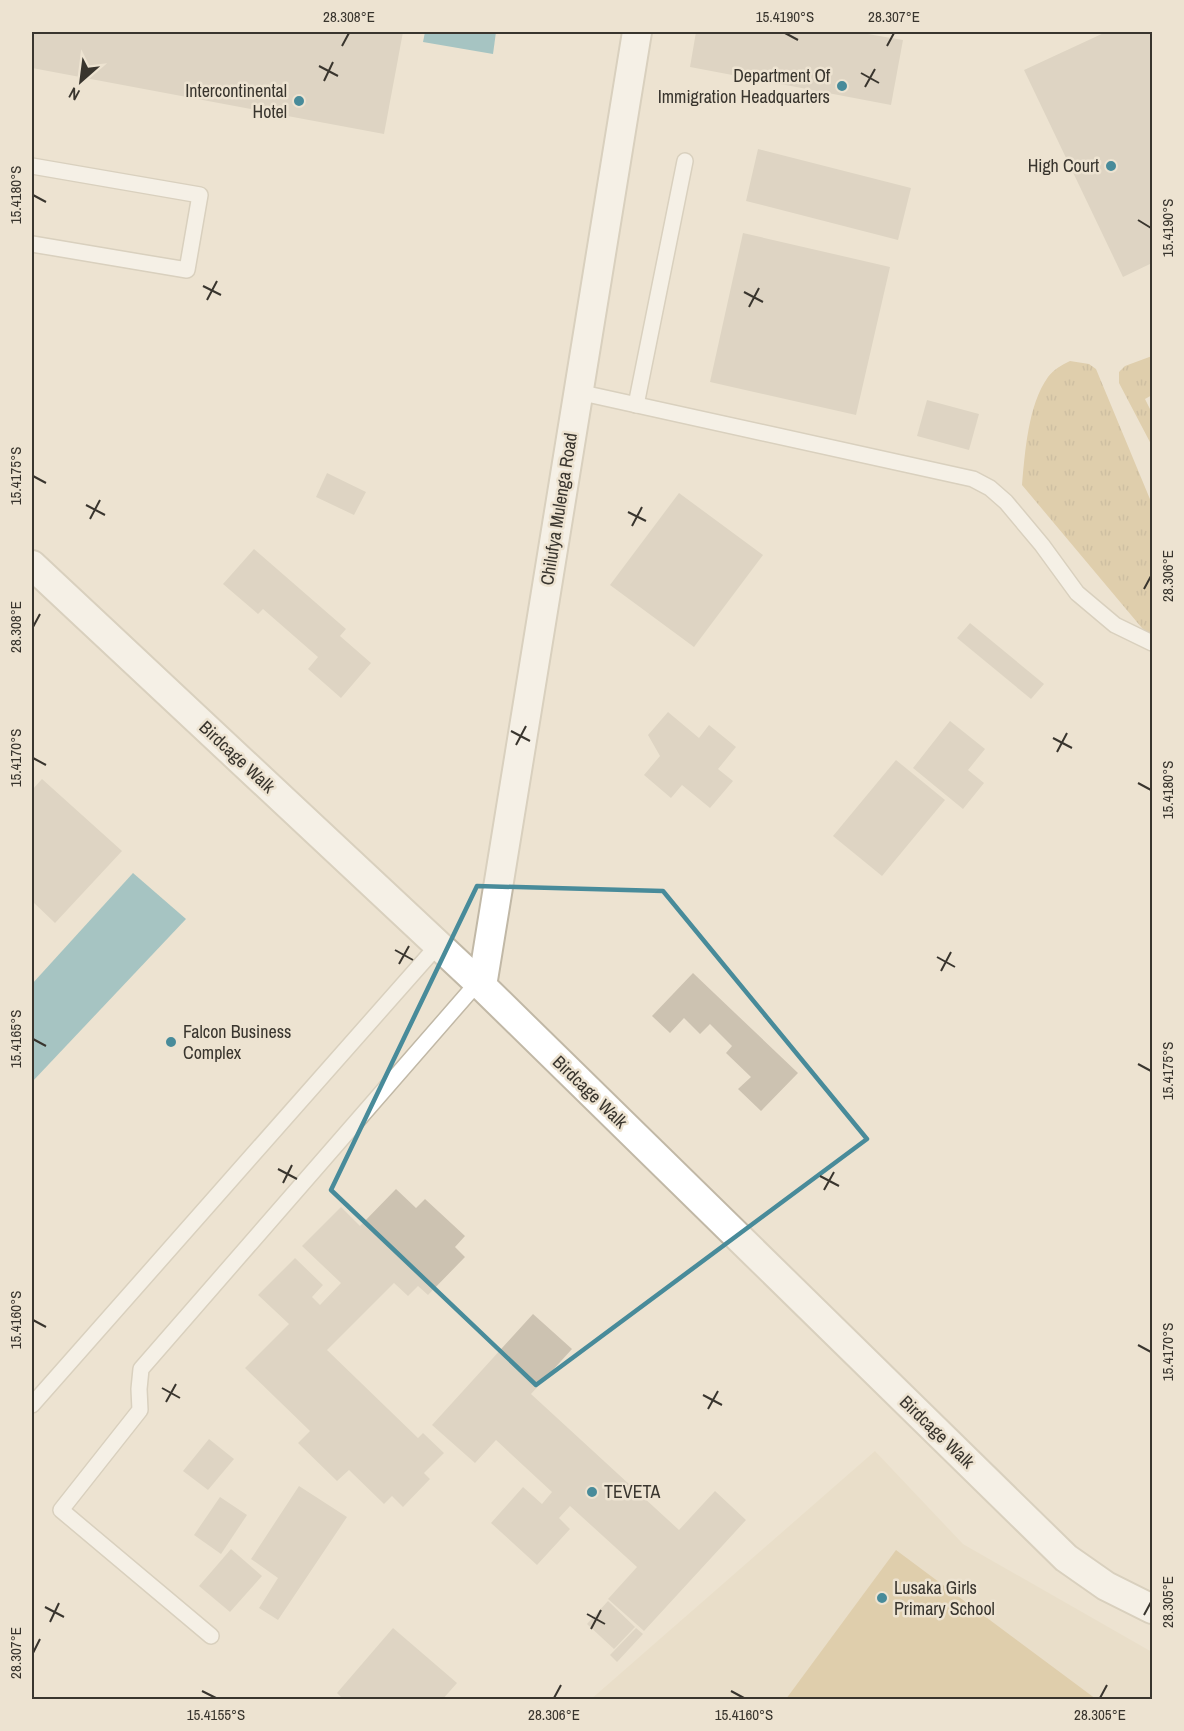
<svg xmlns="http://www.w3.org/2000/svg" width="1184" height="1731" font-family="'Archivo Narrow',sans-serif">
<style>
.built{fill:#e5d8bf}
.grass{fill:url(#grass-tufts)}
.park{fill:#ceb37f}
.water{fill:#509eaf}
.building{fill:#ccc2b1}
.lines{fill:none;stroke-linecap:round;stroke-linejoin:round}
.lane-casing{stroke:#c1b8a6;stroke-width:18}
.street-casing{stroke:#c1b8a6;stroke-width:32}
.lane{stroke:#fff;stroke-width:15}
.street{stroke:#fff;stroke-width:28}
.marked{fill:none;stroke:#488b9a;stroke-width:4.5;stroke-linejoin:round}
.ticks{fill:none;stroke:#39352e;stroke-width:2}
.poi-dot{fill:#488b9a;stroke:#ede3d1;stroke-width:2}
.labels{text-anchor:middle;stroke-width:5;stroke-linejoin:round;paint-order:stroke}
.poi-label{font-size:18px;fill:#39352e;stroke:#ede3d1;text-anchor:end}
.street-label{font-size:18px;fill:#39352e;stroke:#ede3d1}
.neatline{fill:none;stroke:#39352e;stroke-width:2}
.ticks-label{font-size:15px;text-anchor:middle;fill:#39352e}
</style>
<defs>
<pattern id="grass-tufts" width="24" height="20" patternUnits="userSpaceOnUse" patternTransform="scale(1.5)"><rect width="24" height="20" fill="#ceb37f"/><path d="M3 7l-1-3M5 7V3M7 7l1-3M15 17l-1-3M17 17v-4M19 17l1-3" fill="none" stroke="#a89268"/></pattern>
</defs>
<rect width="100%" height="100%" fill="#ede3d1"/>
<!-- built -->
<path class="built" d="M875 1451 963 1544 1152 1652V1699L590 1700Z"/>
<!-- grass -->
<g class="grass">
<path d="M1152 356V395L1145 399 1152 413V446L1119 383V372L1125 366Z"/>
<path d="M1070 361 1089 364 1096 369 1152 504V640L1022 485C1025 452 1028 405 1048 377 1054 369 1062 365 1070 361Z"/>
</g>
<!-- park -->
<path class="park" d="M896 1550 1096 1699H786Z"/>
<!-- water -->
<g class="water">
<path d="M425 32H496L493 54 423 42Z"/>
<path d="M133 873 186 919 32 1082V984Z"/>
</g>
<!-- building -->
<g class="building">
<path d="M32 32H403L384 134 32 68Z"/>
<path d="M696 32H856L903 40 891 105 690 67Z"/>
<path d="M1106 32H1152V263L1123 277 1024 70Z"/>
<path d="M758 149 911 188 898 240 746 201Z"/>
<path d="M743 233 890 267 856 415 710 382Z"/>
<path d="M927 400 979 414 969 450 917 436Z"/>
<path d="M327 473 366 492 354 515 316 497Z"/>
<path d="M679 493 763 555 694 647 610 585Z"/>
<path d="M254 549 346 629 340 636 371 663 341 698 308 669 318 657 263 609 258 614 223 584Z"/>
<path d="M970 623 1044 684 1031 699 957 638Z"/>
<path d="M668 712 699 738 709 725 736 747 718 769 733 781 710 808 682 785 671 798 644 775 660 756 648 735Z"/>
<path d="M950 721 985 749 968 770 984 783 963 809 913 768Z"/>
<path d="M896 760 945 800 882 876 833 836Z"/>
<path d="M42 779 122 851 55 923 32 901V790Z"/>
<path d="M693 973 798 1073 761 1111 738 1089 751 1077 726 1053 732 1046 710 1024 700 1034 684 1018 670 1033 652 1016Z"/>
<path d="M396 1189 416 1208 425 1199 465 1236 455 1247 465 1257 428 1295 418 1286 408 1296 394 1283 327 1350 418 1438 423 1433 444 1453 424 1473 430 1479 403 1507 392 1496 384 1504 349 1470 337 1481 298 1443 310 1431 245 1368 289 1324 258 1295 295 1258 323 1285 312 1297 320 1305 341 1283 302 1246 341 1207 360 1226Z"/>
<path d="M533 1314 572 1349 531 1394 679 1530 715 1491 746 1520 644 1631 608 1599 637 1567 570 1506 559 1518 570 1529 537 1565 491 1523 523 1487 542 1504 552 1492 496 1440 475 1463 432 1425Z"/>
<path d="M209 1439 234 1459 208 1490 183 1471Z"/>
<path d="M299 1486 347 1517 278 1620 259 1608 278 1578 251 1559Z"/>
<path d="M220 1497 247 1515 221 1554 194 1535Z"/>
<path d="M231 1549 262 1576 230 1612 199 1586Z"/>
<path d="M608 1601 635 1627 614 1649 587 1624Z"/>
<path d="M393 1628 457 1683 442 1700H344L337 1693Z"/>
<path d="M636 1628 643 1634 617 1662 610 1655Z"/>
</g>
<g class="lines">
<!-- lane casing -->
<g class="lane-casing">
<g id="lane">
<path d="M32 166 200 195 187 270 32 244"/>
<path d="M578 392 973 479 990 488 1006 502 1042 545 1077 593 1115 625 1152 643"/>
<path d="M636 405 685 161"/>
<path d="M32 1405 438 945"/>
<path d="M211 1636 61 1510 140 1410 139 1389 141 1369 478 982"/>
</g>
</g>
<!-- street casing -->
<g class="street-casing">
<g id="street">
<path d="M32 565 482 986 1066 1558 1106 1586 1152 1609"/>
<path d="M482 986 637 32"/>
</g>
</g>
<!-- lane -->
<use href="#lane" class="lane"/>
<!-- street -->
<use href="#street" class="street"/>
</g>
<!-- marked area -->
<path d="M0 0H1184V1731H0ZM477 886 663 891 867 1139 536 1385 331 1190Z" fill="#ede3d1" fill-opacity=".55" fill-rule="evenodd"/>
<path class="marked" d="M477 886 663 891 867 1139 536 1385 331 1190Z"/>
<!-- ticks -->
<path class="ticks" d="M785 33 798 40M342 46 349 33M887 46 894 33M319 66 338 76M861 73 879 83M324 81 333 62M865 87 875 69M33 195 46 202M1138 220 1151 228M203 286 221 295M744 292 763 302M207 300 217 281M749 307 759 288M33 476 46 483M86 505 105 515M628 512 646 521M90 519 100 500M632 526 642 507M1144 589 1151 576M33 627 40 614M511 731 530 741M1053 738 1072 748M516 745 526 726M1057 752 1067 733M33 758 46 765M1138 783 1151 790M395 950 413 960M937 957 955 967M399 964 409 946M941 971 951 952M33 1039 46 1046M1138 1064 1151 1071M278 1169 297 1179M820 1176 839 1186M283 1183 292 1165M824 1190 834 1172M33 1320 46 1327M1138 1345 1151 1352M162 1388 180 1398M703 1395 722 1405M166 1402 176 1384M708 1409 718 1391M45 1607 64 1617M587 1614 605 1624M1144 1615 1151 1602M50 1622 59 1603M591 1629 601 1610M33 1653 40 1639M202 1691 216 1698M731 1691 744 1698M554 1698 561 1685M1100 1698 1107 1685"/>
<!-- markers -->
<g class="poi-dot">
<circle cx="842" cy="86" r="6"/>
<circle cx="299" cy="101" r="6"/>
<circle cx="1111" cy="166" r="6"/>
<circle cx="171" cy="1042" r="6"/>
<circle cx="592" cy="1492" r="6"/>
<circle cx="882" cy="1598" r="6"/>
</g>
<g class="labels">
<!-- poi labels -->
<g class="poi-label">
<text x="830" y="82">Department Of<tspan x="830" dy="21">Immigration Headquarters</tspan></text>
<text x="287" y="97">Intercontinental<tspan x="287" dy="21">Hotel</tspan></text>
<text x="1099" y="172">High Court</text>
<text x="183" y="1038" text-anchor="start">Falcon Business<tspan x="183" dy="21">Complex</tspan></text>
<text x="604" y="1498" text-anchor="start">TEVETA</text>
<text x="894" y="1594" text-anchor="start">Lusaka Girls<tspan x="894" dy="21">Primary School</tspan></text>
</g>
<!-- street labels -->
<g class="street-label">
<text transform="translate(559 509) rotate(-81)" y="6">Chilufya Mulenga Road</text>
<text transform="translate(237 757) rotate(43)" y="6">Birdcage Walk</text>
<text transform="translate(590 1092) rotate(44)" y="6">Birdcage Walk</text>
<text transform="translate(937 1432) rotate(44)" y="6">Birdcage Walk</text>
</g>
</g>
<!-- border -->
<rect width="1184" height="1731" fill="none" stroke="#ede3d1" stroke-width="66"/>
<!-- north arrow -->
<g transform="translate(81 81) rotate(208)" stroke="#ede3d1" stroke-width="4.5" paint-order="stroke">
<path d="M0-4.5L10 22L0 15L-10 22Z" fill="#39352e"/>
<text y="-9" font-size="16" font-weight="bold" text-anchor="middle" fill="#39352e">N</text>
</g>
<rect x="33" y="33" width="1118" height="1665" class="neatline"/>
<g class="ticks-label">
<text x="349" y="22">28.308°E</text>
<text x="785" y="22">15.4190°S</text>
<text x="894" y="22">28.307°E</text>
<text transform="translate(16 195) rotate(-90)" y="5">15.4180°S</text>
<text transform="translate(1168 228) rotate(-90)" y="5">15.4190°S</text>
<text transform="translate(16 476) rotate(-90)" y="5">15.4175°S</text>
<text transform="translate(1168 576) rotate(-90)" y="5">28.306°E</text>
<text transform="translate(16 627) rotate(-90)" y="5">28.308°E</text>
<text transform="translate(16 758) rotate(-90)" y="5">15.4170°S</text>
<text transform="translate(1168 790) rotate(-90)" y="5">15.4180°S</text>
<text transform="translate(16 1039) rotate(-90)" y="5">15.4165°S</text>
<text transform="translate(1168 1071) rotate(-90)" y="5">15.4175°S</text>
<text transform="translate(16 1320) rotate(-90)" y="5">15.4160°S</text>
<text transform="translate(1168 1352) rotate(-90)" y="5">15.4170°S</text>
<text transform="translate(1168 1602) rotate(-90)" y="5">28.305°E</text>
<text transform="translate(16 1653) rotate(-90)" y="5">28.307°E</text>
<text x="216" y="1720">15.4155°S</text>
<text x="554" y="1720">28.306°E</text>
<text x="744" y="1720">15.4160°S</text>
<text x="1100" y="1720">28.305°E</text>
</g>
</svg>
